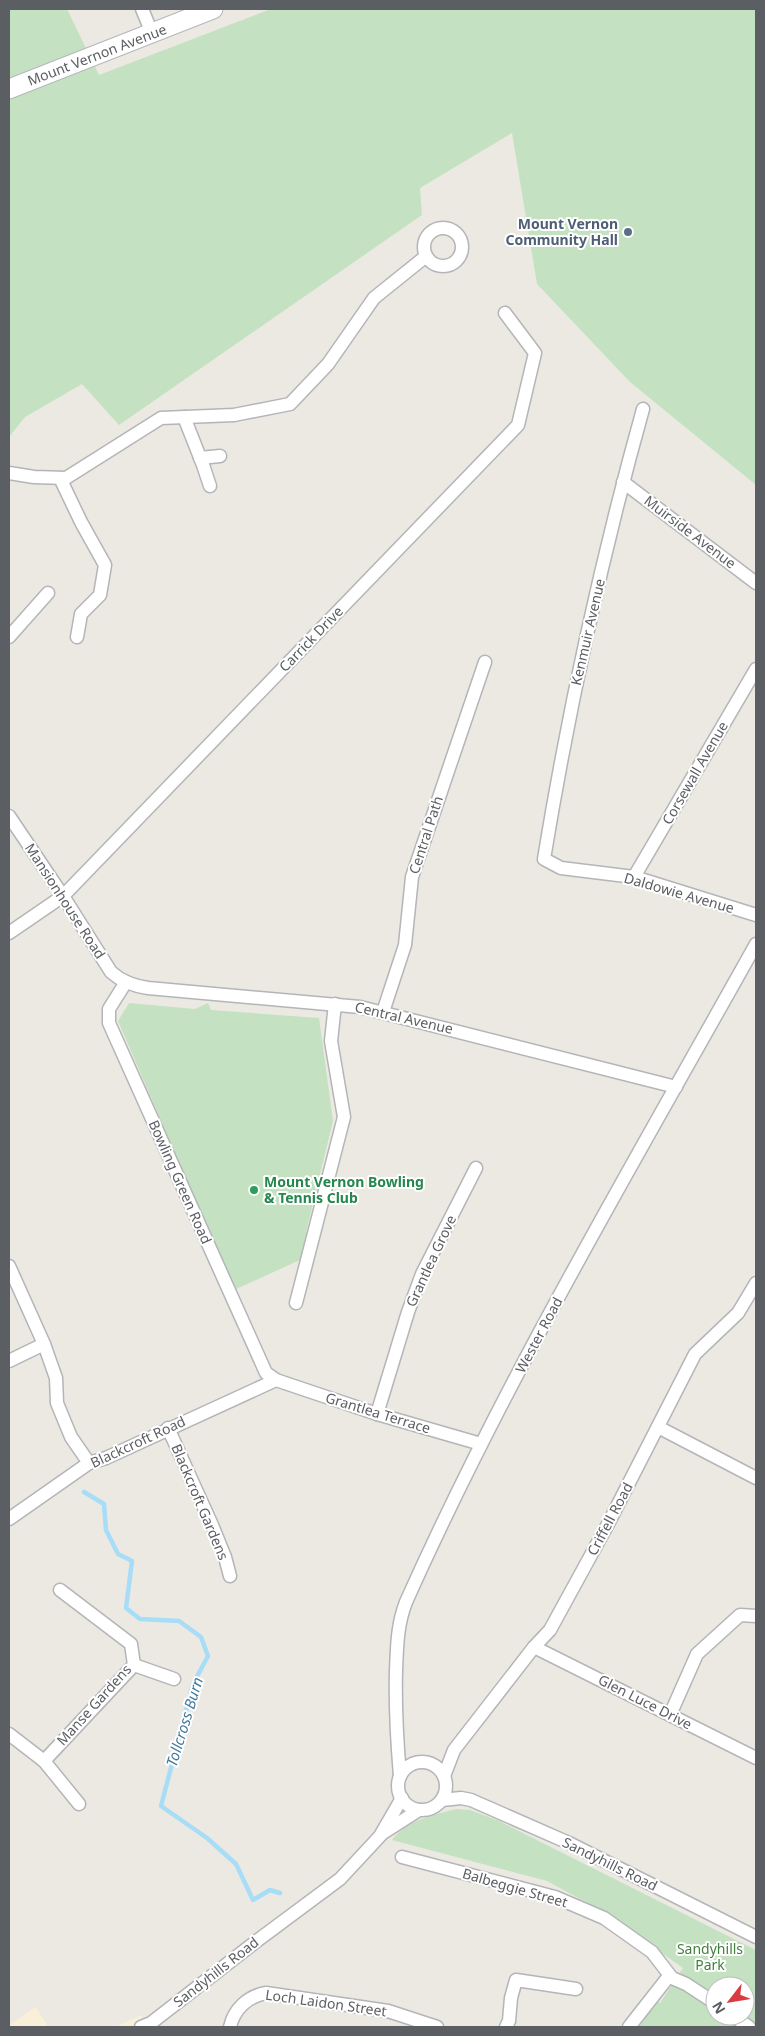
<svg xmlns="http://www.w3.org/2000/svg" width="765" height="2036" font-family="'Noto Sans',sans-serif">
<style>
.commercial{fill:#faefd9}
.green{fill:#c4e2c1;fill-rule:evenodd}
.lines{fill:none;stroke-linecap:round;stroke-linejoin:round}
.stream{stroke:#a7ddf7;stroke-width:4.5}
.minor-casing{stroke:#b3b5b8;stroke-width:15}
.secondary-casing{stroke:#b4b7bb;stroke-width:21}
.minor{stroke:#fff;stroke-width:12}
.secondary{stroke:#fff;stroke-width:19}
.service-dot{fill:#5c6f8a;stroke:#fff;stroke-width:2}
.leisure-dot{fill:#2e9e5b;stroke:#fff;stroke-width:2}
.labels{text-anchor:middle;stroke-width:4;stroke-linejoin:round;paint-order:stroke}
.street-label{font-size:14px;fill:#5b5e62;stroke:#fff}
.service-label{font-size:14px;font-weight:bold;fill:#4e5e75;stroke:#fff;text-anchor:end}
.leisure-label{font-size:14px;font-weight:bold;fill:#27864d;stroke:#fff;text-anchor:start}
.park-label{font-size:14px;fill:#407f3c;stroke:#fff}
.water-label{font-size:15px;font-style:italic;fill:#447a9f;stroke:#fff}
</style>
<rect width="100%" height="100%" fill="#ece9e2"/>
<!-- commercial -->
<g class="commercial">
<path d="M36 2007 48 2027H9V2025Z"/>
<path d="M142 2015 140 2027H115Z"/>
</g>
<!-- green -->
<g class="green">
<path d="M9 9H67L99 75 271 9H756V485L630 382 537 284 512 133 420 188 422 215 119 425 82 384 25 417 9 437Z"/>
<path d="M129 1003 195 1009 208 1003 211 1010 319 1018 333 1121 306 1232 308 1235 300 1260 234 1290 118 1021Z"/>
<path d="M456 1809 470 1810 497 1820 756 1950V2027H639L657 2001 660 2003 683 1968 602 1911 547 1881 392 1840C407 1820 433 1815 456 1809ZM715 1986H745V2016H715Z"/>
</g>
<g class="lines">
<!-- stream -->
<path class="stream" d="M84 1492 104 1504 106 1530 118 1554 132 1561 126 1608 140 1619 179 1621 201 1637 208 1656 193 1684 161 1806 207 1838 236 1864 253 1900 270 1890 280 1893"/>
<!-- minor casing -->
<g class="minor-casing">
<g id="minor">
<path d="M142 9 152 33"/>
<circle cx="443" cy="247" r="19"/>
<path d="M643 409C602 556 569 707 544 859L561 868 634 877 756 915"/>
<path d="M184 417 203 465 210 486"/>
<path d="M200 458 220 456"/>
<path d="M9 473 34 477 66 478 161 418 234 415 290 404 328 364 374 298 425 257"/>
<path d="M60 478 81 522 105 565 100 595 81 614 77 637"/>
<path d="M623 482 756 583"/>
<path d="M9 637 48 593"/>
<path d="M9 816 63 896 111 972C122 982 134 986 148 988L360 1007 676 1087"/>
<path d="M634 877 756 669"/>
<path d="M9 933 63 896 518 425 535 353 505 313"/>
<path d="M126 982 109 1009V1023L266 1373 276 1380 377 1414 481 1444"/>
<path d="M383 1012 405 945 412 877 485 662"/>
<path d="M9 1266 44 1344 56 1378 57 1403 71 1437 89 1463"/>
<path d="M296 1303 344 1117 331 1041 335 1004"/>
<path d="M9 1361 44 1344"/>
<path d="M377 1414 408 1312 422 1274 476 1168"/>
<path d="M658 1427 756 1478"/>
<path d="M168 1428 212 1525 225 1557 230 1576"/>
<path d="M9 1519 89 1463 106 1458 276 1380"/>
<path d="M534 1647 756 1758"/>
<path d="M134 1665 174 1679"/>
<path d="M670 1715 697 1654 740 1615 756 1616"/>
<path d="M9 1734 44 1761 79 1804"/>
<path d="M44 1761 134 1665 131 1644 60 1590"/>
<circle cx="422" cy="1786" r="24"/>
<path d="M400 1776C397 1741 395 1707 396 1671 397 1647 397 1625 406 1602 507 1376 635 1161 756 944"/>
<path d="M444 1776 454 1750 534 1647 550 1630 608 1524 695 1354 738 1313 756 1283"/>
<path d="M442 1800 461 1798 471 1800 569 1843 756 1937"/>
<path d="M383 1833 419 1810"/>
<path d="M402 1857 555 1897 604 1918 652 1952 672 1978 686 1984 715 2003"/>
<path d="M733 2016 749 2027"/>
<path d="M141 2027 151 2023 258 1940 340 1879 380 1836 402 1798"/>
<path d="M230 2027C234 2009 248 1996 266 1993L388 2011 437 2027"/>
<path d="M506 2027 509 2021 511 1998 516 1980 576 1989"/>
<path d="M629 2027 669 1976"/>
</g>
</g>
<!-- secondary casing -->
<g class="secondary-casing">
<path id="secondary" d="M9 89 213 9"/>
</g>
<!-- minor -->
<use href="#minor" class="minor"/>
<!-- secondary -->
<use href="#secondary" class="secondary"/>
</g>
<!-- markers -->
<circle class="service-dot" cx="628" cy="232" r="5"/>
<circle class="leisure-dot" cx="254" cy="1190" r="5"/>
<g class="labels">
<!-- street labels -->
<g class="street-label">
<text transform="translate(97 55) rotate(-21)" y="5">Mount Vernon Avenue</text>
<text transform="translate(690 532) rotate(37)" y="5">Muirside Avenue</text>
<text transform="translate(588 632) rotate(-77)" y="5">Kenmuir Avenue</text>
<text transform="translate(311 639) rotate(-46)" y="5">Carrick Drive</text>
<text transform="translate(695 773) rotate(-60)" y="5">Corsewall Avenue</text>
<text transform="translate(426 835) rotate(-72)" y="5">Central Path</text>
<text transform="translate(679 893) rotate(16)" y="5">Daldowie Avenue</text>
<text transform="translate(65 901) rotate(57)" y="5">Mansionhouse Road</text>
<text transform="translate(404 1018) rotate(13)" y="5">Central Avenue</text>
<text transform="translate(180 1182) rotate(66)" y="5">Bowling Green Road</text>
<text transform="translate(431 1261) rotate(-65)" y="5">Grantlea Grove</text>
<text transform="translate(539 1335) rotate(-62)" y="5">Wester Road</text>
<text transform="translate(378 1413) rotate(17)" y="5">Grantlea Terrace</text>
<text transform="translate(138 1442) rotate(-25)" y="5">Blackcroft Road</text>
<text transform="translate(200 1502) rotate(67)" y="5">Blackcroft Gardens</text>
<text transform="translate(610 1519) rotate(-62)" y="5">Criffell Road</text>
<text transform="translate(645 1702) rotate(27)" y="5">Glen Luce Drive</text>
<text transform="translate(94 1705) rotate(-48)" y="5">Manse Gardens</text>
<text transform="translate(610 1864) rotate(26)" y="5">Sandyhills Road</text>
<text transform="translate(515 1888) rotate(16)" y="5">Balbeggie Street</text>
<text transform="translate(216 1972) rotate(-38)" y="5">Sandyhills Road</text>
<text transform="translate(326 2003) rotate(8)" y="5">Loch Laidon Street</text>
</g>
<!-- service labels -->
<g class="service-label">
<text x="618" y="229">Mount Vernon<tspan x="618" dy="16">Community Hall</tspan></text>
</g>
<!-- leisure labels -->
<g class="leisure-label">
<text x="264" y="1187">Mount Vernon Bowling<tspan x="264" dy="16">&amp; Tennis Club</tspan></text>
</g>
<!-- park labels -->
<g class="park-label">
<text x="710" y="1954">Sandyhills<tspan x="710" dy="16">Park</tspan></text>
</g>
<!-- water labels -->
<g class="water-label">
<text transform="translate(185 1722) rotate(-73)" y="5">Tollcross Burn</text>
</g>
</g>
<!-- border -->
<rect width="765" height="2036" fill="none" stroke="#5b5e62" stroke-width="20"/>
<!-- north arrow -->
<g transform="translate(730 2001) rotate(239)"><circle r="24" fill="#ffffff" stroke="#bdbfc0"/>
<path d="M0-4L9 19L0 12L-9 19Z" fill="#d93b40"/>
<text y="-8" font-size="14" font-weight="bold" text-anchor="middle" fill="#5b5e62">N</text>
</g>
</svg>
